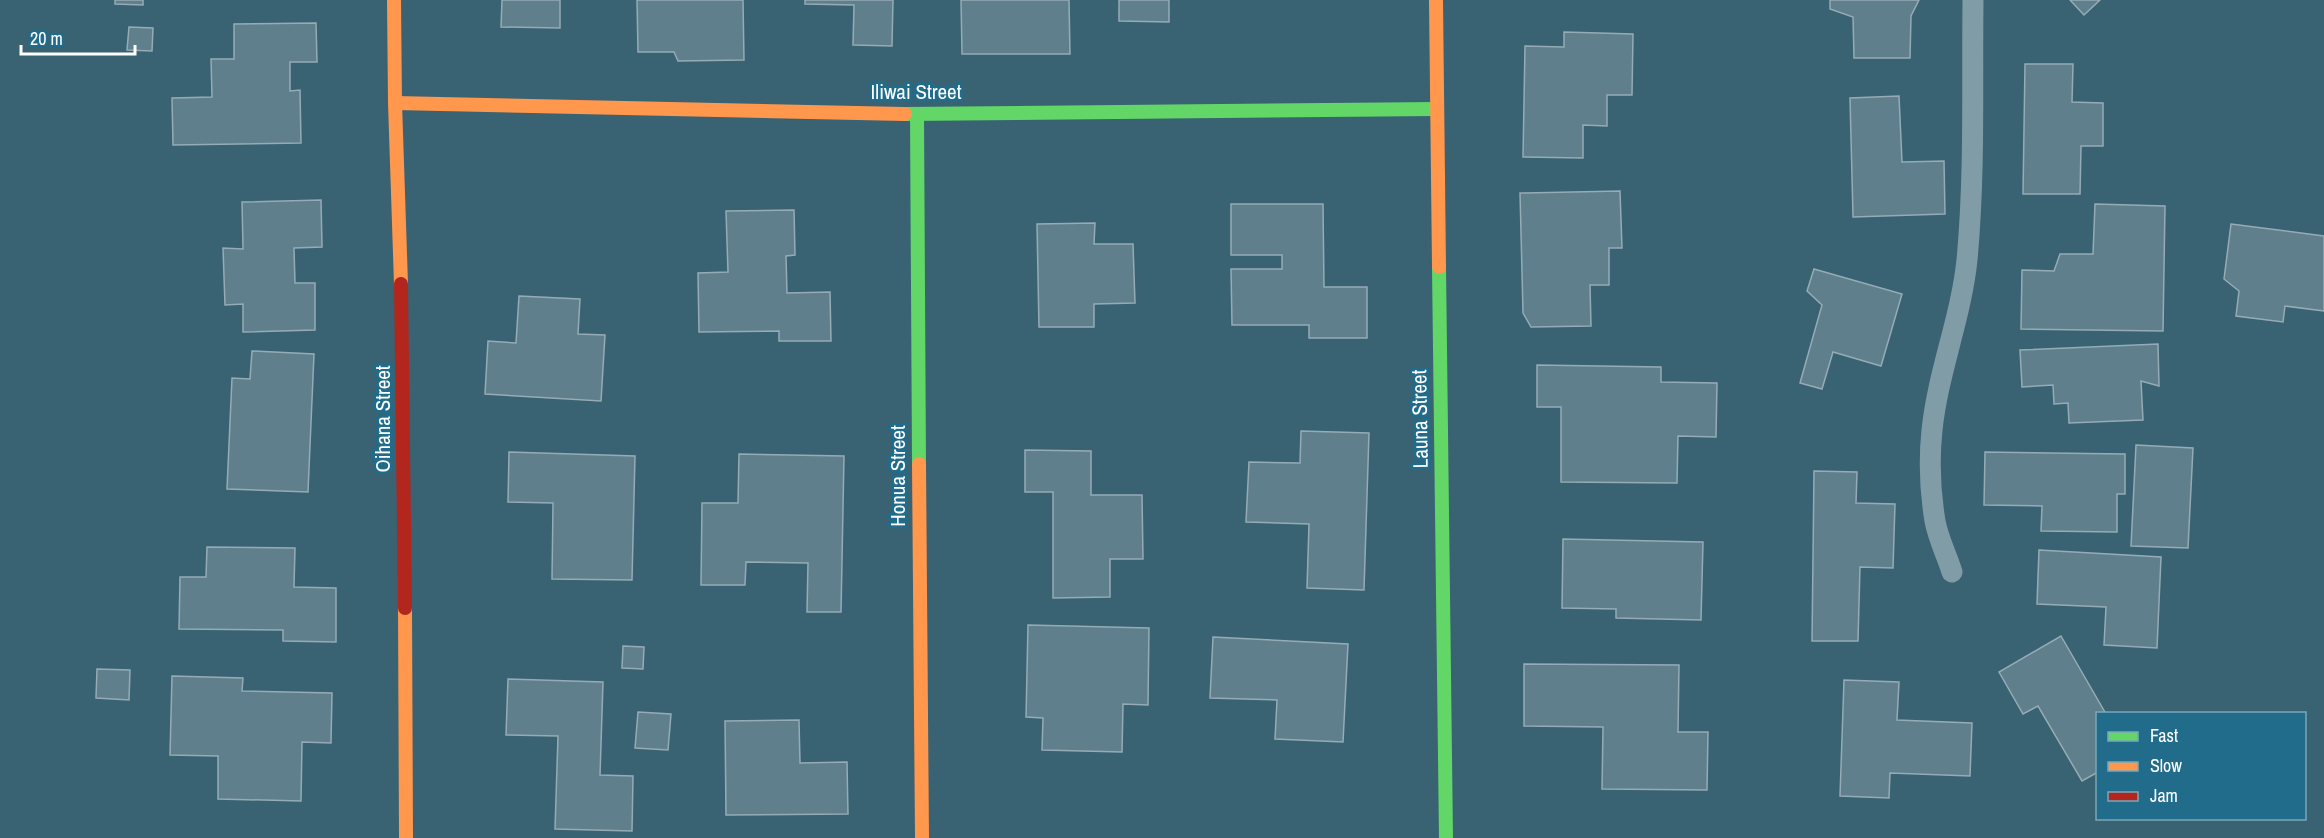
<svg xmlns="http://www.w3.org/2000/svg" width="2324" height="838" font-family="'Archivo Narrow',sans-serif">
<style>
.building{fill:#607f8c;stroke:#95acb6;stroke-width:1.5}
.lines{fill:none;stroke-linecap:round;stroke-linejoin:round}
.lane{stroke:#809da7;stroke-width:21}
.fast{stroke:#63d668;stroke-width:14}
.slow{stroke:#ff974d;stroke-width:14}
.jam{stroke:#b3261e;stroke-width:14}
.labels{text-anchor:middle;stroke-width:6;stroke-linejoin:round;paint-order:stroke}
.street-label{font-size:21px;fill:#fff;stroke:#216c8b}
</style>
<rect width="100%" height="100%" fill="#396273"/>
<!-- building -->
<g class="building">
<path d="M115 0H143V5L115 4Z"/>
<path d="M502 0H560V28L501 27Z"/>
<path d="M637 0H743L744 60 678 61 674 52H638Z"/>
<path d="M805 0H893L892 46 853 45 854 5 805 4Z"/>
<path d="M961 0H1069L1070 54H962Z"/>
<path d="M1119 0H1169V22L1119 21Z"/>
<path d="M1830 0H1919L1911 16 1910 58H1854L1853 17 1830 9Z"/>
<path d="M2070 0H2100L2084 15Z"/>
<path d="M316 23 317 62H290V91L300 90 301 143 173 145 172 98 212 97 211 59H234V24Z"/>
<path d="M129 27 153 28 152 51 127 50Z"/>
<path d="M1564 32 1633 34 1632 95H1607V126L1583 125V158L1523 157 1525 46 1564 47Z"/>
<path d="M2025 64H2073L2072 102 2103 103V146H2081L2080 194H2023Z"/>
<path d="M1899 96 1902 162 1944 161 1945 214 1853 217 1850 98Z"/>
<path d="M1620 191 1622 248H1609V285H1590L1591 326 1531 327 1523 313 1520 193Z"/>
<path d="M321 200 322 247 294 248 295 283H315V330L243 332V304L225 305 223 248 243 249 242 202Z"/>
<path d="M1231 204H1323L1324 287H1367V338H1309V325H1232L1231 269H1282V255H1231Z"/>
<path d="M2095 204 2165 206 2163 331 2021 329 2022 270 2054 271 2060 254H2093Z"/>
<path d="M794 210 795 255 786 256 787 293 830 292 831 341H779V331L699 332 698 273 728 272 726 211Z"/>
<path d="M1095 223 1094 244H1133L1135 303 1094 304V327H1039L1037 224Z"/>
<path d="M2231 224 2324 236V311L2285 306 2283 322 2236 316 2239 291 2224 279Z"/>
<path d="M1814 269 1902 294 1881 366 1833 352 1822 389 1800 383 1822 305 1807 291Z"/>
<path d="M519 296 580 299 578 334 605 335 601 401 485 394 488 341 516 343Z"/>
<path d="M2158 344 2159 386 2141 381 2143 420 2069 423 2068 403 2054 404 2053 385 2022 387 2020 350Z"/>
<path d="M252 351 314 354 308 492 227 489 232 378 250 379Z"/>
<path d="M1537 365 1661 367V382L1717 383 1716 437 1678 436 1677 483 1561 482V407H1537Z"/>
<path d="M1301 431 1369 433 1364 590 1307 588 1309 524 1246 522 1249 462 1300 463Z"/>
<path d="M2136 445 2193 448 2188 548 2131 546Z"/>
<path d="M1025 450 1091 451V495H1142L1143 559H1110V597L1053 598V492H1025Z"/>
<path d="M509 452 635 456 632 580 552 579 553 503 508 502Z"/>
<path d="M1985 452 2125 454V494H2117V532L2041 531 2042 506 1984 505Z"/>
<path d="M739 454 844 456 841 612H807L808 563 746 562 745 585H701L702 503H738Z"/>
<path d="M1814 471 1857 472 1856 503 1895 504 1893 568 1860 567 1858 641H1812Z"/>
<path d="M1563 539 1703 542 1701 620 1616 618V609L1562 608Z"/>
<path d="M207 547 295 548 294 587 336 588V642L283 641V630L179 629 180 577H206Z"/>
<path d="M2039 550 2161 557 2157 648 2104 645 2106 607 2037 604Z"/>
<path d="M1028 625 1149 628 1148 705 1123 704 1122 752 1042 750 1043 718 1026 717Z"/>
<path d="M2061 636 2106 714H2098V772L2082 781 2038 706 2023 714 1999 672Z"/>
<path d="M1213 637 1348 644 1343 742 1275 739 1277 700 1210 698Z"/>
<path d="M623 646 644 647 643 669 622 668Z"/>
<path d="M1524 664 1679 665 1678 732H1708L1707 790 1602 789 1603 727 1524 726Z"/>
<path d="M97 669 130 670 129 700 96 698Z"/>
<path d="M172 676 243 678 242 691 332 693 331 743 302 742 301 801 218 799V756L170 755Z"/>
<path d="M508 679 603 682 600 775 633 776 632 831 555 829 558 736 506 735Z"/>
<path d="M1844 680 1899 682 1897 720 1972 723 1970 776 1890 773 1889 798 1840 796Z"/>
<path d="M638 712 671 714 668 750 635 748Z"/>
<path d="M799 720 800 763 847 762 848 814 726 815 725 721Z"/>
</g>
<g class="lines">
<!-- lane -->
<path class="lane" d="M1952 572C1947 556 1938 538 1935 521 1930 491 1929 459 1932 430 1938 372 1961 318 1967 260 1975 174 1972 86 1973 0"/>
<!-- fast -->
<g class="fast">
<path d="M905 114 1437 109"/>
<path d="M917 114 919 464"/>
<path d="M1439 267 1446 838"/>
</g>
<!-- slow -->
<g class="slow">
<path d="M394 0 395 103 401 284"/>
<path d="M1436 0 1439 267"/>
<path d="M395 103 905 114"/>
<path d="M919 464 922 838"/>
<path d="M405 608 406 838"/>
</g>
<!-- jam -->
<path class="jam" d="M401 284 405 608"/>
</g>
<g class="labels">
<!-- street labels -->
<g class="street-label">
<text x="916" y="99">Iliwai Street</text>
<text transform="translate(383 419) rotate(-90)" y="7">Oihana Street</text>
<text transform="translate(1420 419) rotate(-91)" y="7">Launa Street</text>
<text transform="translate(898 476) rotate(-90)" y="7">Honua Street</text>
</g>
</g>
<!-- legend -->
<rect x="2096" y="712" width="210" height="108" fill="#216c8b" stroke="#7aa7b9" stroke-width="1.5"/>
<rect x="2108" y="732" width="30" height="9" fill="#63d668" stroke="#7aa7b9" stroke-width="1.5"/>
<text x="2150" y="742" font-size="18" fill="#ffffff">Fast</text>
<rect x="2108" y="762" width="30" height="9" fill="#ff974d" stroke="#7aa7b9" stroke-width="1.5"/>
<text x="2150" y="772" font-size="18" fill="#ffffff">Slow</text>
<rect x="2108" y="792" width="30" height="9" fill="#b3261e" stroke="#7aa7b9" stroke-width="1.5"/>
<text x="2150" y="802" font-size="18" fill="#ffffff">Jam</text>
<!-- scale -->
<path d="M21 45v9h114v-9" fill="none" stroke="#ffffff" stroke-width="3"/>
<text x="30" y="45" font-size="18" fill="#ffffff" stroke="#216c8b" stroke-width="4.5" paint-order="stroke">20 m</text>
</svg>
